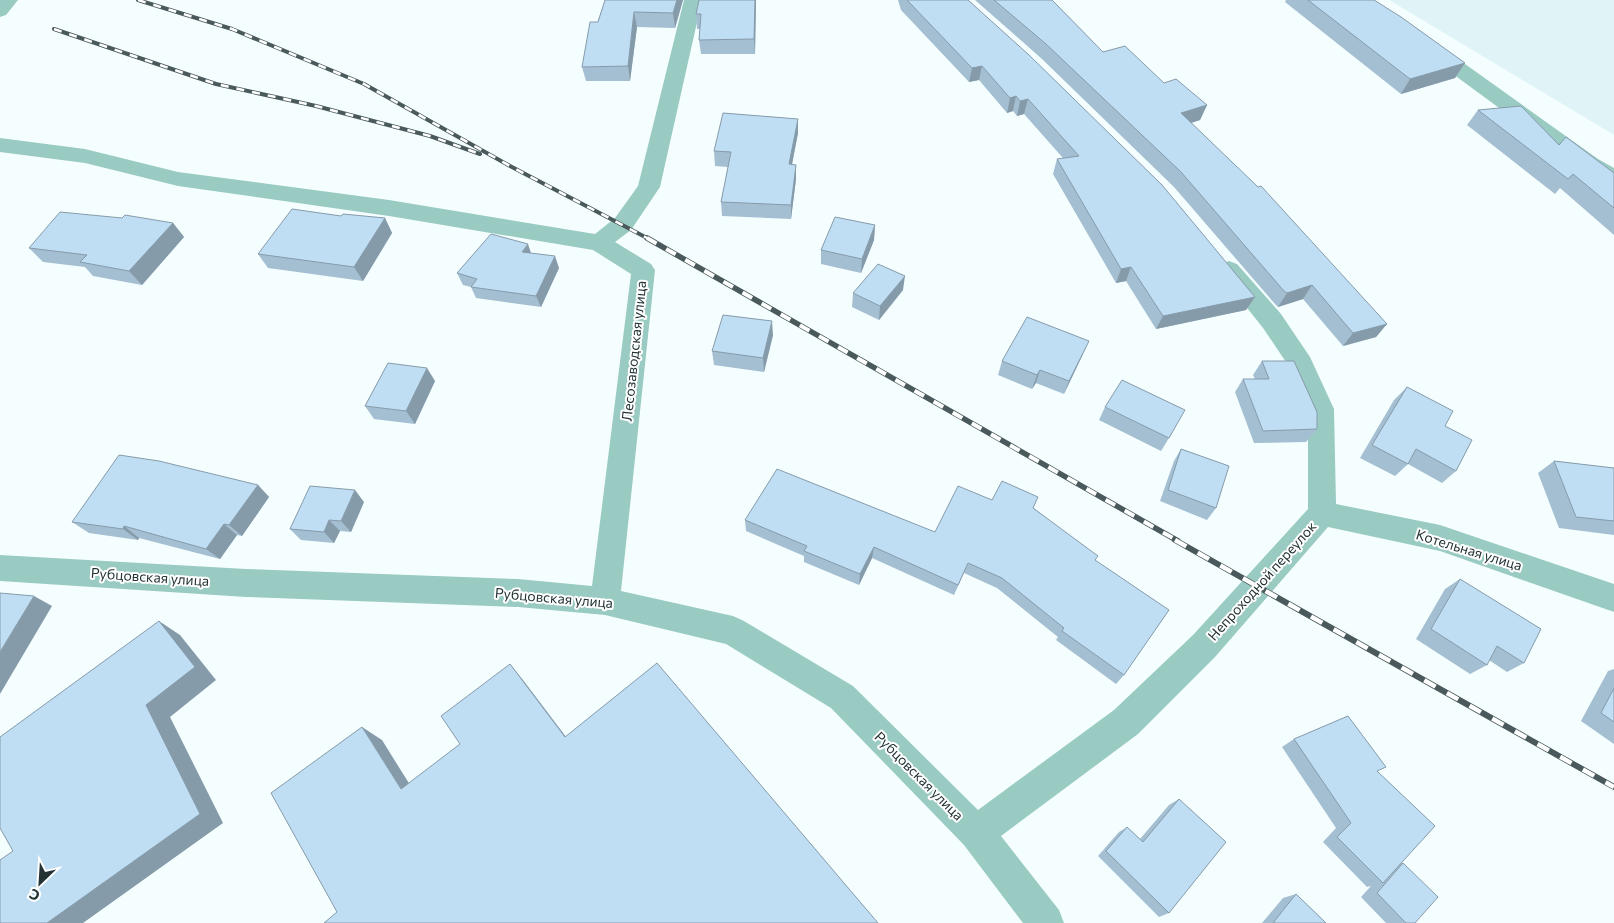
<svg xmlns="http://www.w3.org/2000/svg" width="1614" height="923" font-family="Commissioner,sans-serif">
<style>
.built{fill:#e0f4f8}
.lines{fill:none;stroke-linecap:round;stroke-linejoin:round}
.street{fill:#9acbc2;fill-rule:evenodd}
.rail-far2-casing{stroke:#4a595b;stroke-width:4}
.rail-far1-casing{stroke:#4a595b;stroke-width:5.5}
.rail-casing{stroke:#4a595b;stroke-width:6}
.rail-far2{stroke:#fff;stroke-width:2.5;stroke-dasharray:8;stroke-linecap:butt}
.rail-far1{stroke:#fff;stroke-width:4;stroke-dasharray:11;stroke-linecap:butt}
.rail{stroke:#fff;stroke-width:4.5;stroke-dasharray:13;stroke-linecap:butt}
.wall{fill:#a4bfd1}
.shaded-wall{fill:#869baa}
.building{fill:#bfdef3;stroke:#869baa}
.labels{text-anchor:middle;stroke-width:4;stroke-linejoin:round;paint-order:stroke}
.street-label{font-size:14px;fill:#223235;stroke:#fff}
</style>
<rect width="100%" height="100%" fill="#f5feff"/>
<!-- built -->
<path class="built" d="M1389 0H1614V135Z"/>
<g class="lines">
<!-- street -->
<g class="street">
<path d="M0 0H18L6 15 0 17Z"/>
<path d="M684 0H702L660 187 631 230 615 242 651 264 655 270 621 591 733 616 744 621 853 686 978 810 1114 710 1193 635 1308 509V409L1290 368 1263 328 1217 270 1221 264 1229 261 1237 264 1281 314 1310 357 1334 409 1336 504 1440 525 1614 584V612L1440 551 1328 527 1215 657 1138 734 1001 836 1059 910 1064 923H1023L964 845 831 708 726 644 605 615 518 607 246 597 0 581V555L246 569 518 579 592 586 631 274 593 250 389 216 178 186 85 163 0 152V138L85 149 178 172 389 200 595 234 615 218 638 186Z"/>
<path d="M1430 42 1437 44 1598 159 1614 168V184L1582 169 1423 52 1420 48 1423 44Z"/>
</g>
<!-- rail-far2 casing -->
<g class="rail-far2-casing">
<g id="rail-far2">
<path d="M138 0 232 29 364 84 510 166 649 239"/>
<path d="M54 29 216 84 316 106 430 136 480 154"/>
</g>
</g>
<!-- rail-far1 casing -->
<g class="rail-far1-casing">
<path id="rail-far1" d="M647 238 1178 541"/>
</g>
<!-- rail casing -->
<g class="rail-casing">
<path id="rail" d="M1175 540 1614 787"/>
</g>
<!-- rail-far2 -->
<use href="#rail-far2" class="rail-far2"/>
<!-- rail-far1 -->
<use href="#rail-far1" class="rail-far1"/>
<!-- rail -->
<use href="#rail" class="rail"/>
</g>
<!-- wall -->
<g class="wall">
<path d="M605 0H683L675 28 637 27 630 81H586L582 67Z"/>
<path d="M699 0H756L755 54H701L699 40 700 29H697L696 14Z"/>
<path d="M898 0H968L1255 297 1246 310 1156 329 1126 281 1116 283 1053 174 1057 159 1063 158 1024 114 1017 116 1013 111 1007 113 979 80 969 82 901 10Z"/>
<path d="M975 0H1052L1103 52 1207 105 1200 120 1191 123 1387 324 1376 337 1343 346 1303 299 1278 307 1275 304 1174 187 1042 59Z"/>
<path d="M1286 0H1374L1465 63 1455 78 1401 94 1285 2Z"/>
<path d="M1478 110 1559 145 1614 173V235L1560 188 1555 194 1467 125Z"/>
<path d="M798 119V133L792 165H796V179L791 219 722 216 721 202 728 167 715 166 714 151Z"/>
<path d="M341 216 385 218 392 233 363 281 268 268 258 254Z"/>
<path d="M122 218 173 223 184 237 142 285 93 276 85 267 43 262 29 248Z"/>
<path d="M875 225 874 240 861 273 821 264V250Z"/>
<path d="M531 253 559 268 541 307 476 298 471 287 463 285 457 273Z"/>
<path d="M903 290 879 320 852 307 853 293Z"/>
<path d="M773 335 764 372 714 365 712 351Z"/>
<path d="M1083 354 1064 394 1036 383 1032 389 998 375 1002 361Z"/>
<path d="M1262 361 1317 429 1306 442 1254 443 1235 392 1243 379H1255L1253 375Z"/>
<path d="M435 381 415 424 374 419 365 406Z"/>
<path d="M1407 387 1445 426 1456 471 1442 483 1408 464 1395 476 1360 458 1394 400Z"/>
<path d="M1105 407 1169 438 1161 451 1099 420Z"/>
<path d="M1181 449 1216 508 1207 520 1160 501 1174 461Z"/>
<path d="M1554 461 1614 468V535L1559 528 1538 473Z"/>
<path d="M258 485 269 497 242 536 237 535 220 559 139 538 138 540 89 533 72 522Z"/>
<path d="M992 500 1034 508 1096 561 1124 675 1116 684 1056 640 1058 637 997 588 964 573 954 595 872 558 859 585 804 562V556L746 531 745 520 935 532Z"/>
<path d="M364 502 351 532 340 531 334 543 301 540 290 529Z"/>
<path d="M1460 579 1524 663 1507 672 1489 660 1487 665 1470 674 1416 639 1445 589Z"/>
<path d="M1614 669V744L1581 721 1608 671Z"/>
<path d="M1294 739 1401 863H1403L1415 923H1386L1361 897 1371 886 1367 887 1323 842 1336 828 1282 747Z"/>
<path d="M1179 799 1169 913 1159 917 1098 856 1119 832 1127 827 1140 839 1169 805Z"/>
<path d="M1296 894 1326 923H1262L1283 898Z"/>
</g>
<!-- shaded-wall -->
<g class="shaded-wall">
<path d="M677 0H683L675 28 673 13Z"/>
<path d="M755 0H756L755 54 754 39Z"/>
<path d="M634 12 637 27 630 81 628 66Z"/>
<path d="M1465 63 1455 78 1401 94 1410 79Z"/>
<path d="M982 66 979 80 969 82 972 68Z"/>
<path d="M1016 96 1013 111 1007 113 1010 98Z"/>
<path d="M1028 99 1024 114 1017 116 1020 101Z"/>
<path d="M1207 105 1200 120 1175 128 1181 113Z"/>
<path d="M798 119V133L789 179V164Z"/>
<path d="M796 165V179L791 219V205Z"/>
<path d="M385 218 392 233 363 281 354 267Z"/>
<path d="M173 223 184 237 142 285 129 271Z"/>
<path d="M875 225 874 240 861 273 862 259Z"/>
<path d="M528 244 532 256 522 252Z"/>
<path d="M555 256 559 268 541 307 536 296Z"/>
<path d="M1131 267 1126 281 1116 283 1121 269Z"/>
<path d="M905 276 903 290 879 320 880 306Z"/>
<path d="M1312 285 1303 299 1278 307 1287 293Z"/>
<path d="M1255 297 1246 310 1156 329 1163 316Z"/>
<path d="M772 321 773 335 764 372 763 358Z"/>
<path d="M1387 324 1376 337 1343 346 1353 333Z"/>
<path d="M1089 341 1083 354 1064 394 1069 381Z"/>
<path d="M427 368 435 381 415 424 406 411Z"/>
<path d="M1040 370 1036 383 1032 389 1037 375Z"/>
<path d="M258 485 269 497 242 536 229 525Z"/>
<path d="M355 490 364 502 351 532 341 521Z"/>
<path d="M329 520 340 531 334 543 324 532Z"/>
<path d="M224 524 237 535 220 559 206 549Z"/>
<path d="M124 526 139 538 138 540 123 529Z"/>
<path d="M874 547 872 558 859 585 860 574Z"/>
<path d="M34 596 52 606 0 694V652Z"/>
<path d="M159 621 180 635 216 680 170 717 223 823 83 923H47Z"/>
<path d="M510 664 523 680 576 750 565 737Z"/>
<path d="M362 727 382 740 420 801 401 789Z"/>
</g>
<!-- building -->
<g class="building">
<path d="M605 0H677L673 13 634 12 628 66 582 67 590 22H598Z"/>
<path d="M699 0H755L754 39 699 40 701 14H696Z"/>
<path d="M907 0H968L1029 55 1162 185 1255 297 1163 316 1131 267 1121 269 1057 159 1079 156 1028 99 1020 101 1016 96 1010 98 982 66 972 68Z"/>
<path d="M994 0H1052L1103 52 1125 46 1164 83 1176 79 1207 105 1181 113 1258 187 1261 186 1387 324 1353 333 1312 285 1287 293 1284 291 1181 172 1046 44Z"/>
<path d="M1308 0H1374L1401 17 1465 63 1410 79Z"/>
<path d="M1521 106 1559 145 1566 137 1614 173V208L1573 174 1568 179 1478 110Z"/>
<path d="M723 113 798 119 789 164 796 165 791 205 721 202 731 152 714 151Z"/>
<path d="M292 209 341 216 343 214 385 218 354 267 258 254Z"/>
<path d="M60 212 122 218 125 215 173 223 129 271 80 262 87 255 29 248Z"/>
<path d="M835 217 875 225 862 259 821 250Z"/>
<path d="M491 234 528 244 522 252 555 256 536 296 471 287 477 279 457 273Z"/>
<path d="M878 264 905 276 880 306 853 293Z"/>
<path d="M723 315 772 321 763 358 712 351Z"/>
<path d="M1027 317 1089 341 1069 381 1040 370 1037 375 1002 361Z"/>
<path d="M1262 361H1294L1317 412V429L1263 431 1243 379H1269Z"/>
<path d="M388 363 427 368 406 411 365 406Z"/>
<path d="M1122 380 1185 410 1169 438 1105 407Z"/>
<path d="M1407 387 1453 411 1445 426 1472 440 1456 471 1416 449 1408 464 1372 445Z"/>
<path d="M1181 449 1229 466 1216 508 1168 490Z"/>
<path d="M119 455 159 461 258 485 229 525 224 524 206 549 124 526 123 529 72 522Z"/>
<path d="M1554 461 1614 468V521L1576 517Z"/>
<path d="M777 469 935 532 958 486 992 500 1002 481 1038 497 1033 508 1098 556 1095 560 1169 610 1124 675 1062 631 1064 628 1002 578 968 563 958 585 874 547 860 574 804 551 807 546 745 520Z"/>
<path d="M310 486 355 490 341 521 329 520 324 532 290 529Z"/>
<path d="M1460 579 1541 629 1524 663 1497 646 1487 665 1431 629Z"/>
<path d="M0 593 34 596 0 652Z"/>
<path d="M159 621 195 667 146 705 200 814 47 923H0V860L13 851 0 828V737Z"/>
<path d="M657 663 878 923H324L337 912 271 793 362 727 401 789 460 744 441 716 510 664 565 737Z"/>
<path d="M1614 688V722L1601 713Z"/>
<path d="M1348 716 1386 767 1377 771 1435 826 1383 883 1337 837 1351 823 1294 739Z"/>
<path d="M1179 799 1226 842 1169 913 1106 851 1127 827 1143 842Z"/>
<path d="M1403 863 1438 897 1415 923H1406L1377 893Z"/>
<path d="M1296 894 1326 923H1273Z"/>
</g>
<g class="labels">
<!-- street labels -->
<g class="street-label">
<text transform="translate(634 351) rotate(-84)" y="5">Лесозаводская улица</text>
<text transform="translate(1469 550) rotate(17)" y="5">Котельная улица</text>
<text transform="translate(150 577) rotate(4)" y="5">Рубцовская улица</text>
<text transform="translate(1262 581) rotate(-48)" y="5">Непроходной переулок</text>
<text transform="translate(554 598) rotate(5)" y="5">Рубцовская улица</text>
<text transform="translate(919 776) rotate(45)" y="5">Рубцовская улица</text>
</g>
</g>
<!-- north arrow -->
<g transform="translate(40 883) rotate(205)" stroke="#ffffff" stroke-width="4" paint-order="stroke">
<path d="M0-4L9 19L0 12L-9 19Z" fill="#223235"/>
<text y="-8" font-size="14" font-weight="bold" text-anchor="middle" fill="#223235">С</text>
</g>
</svg>
